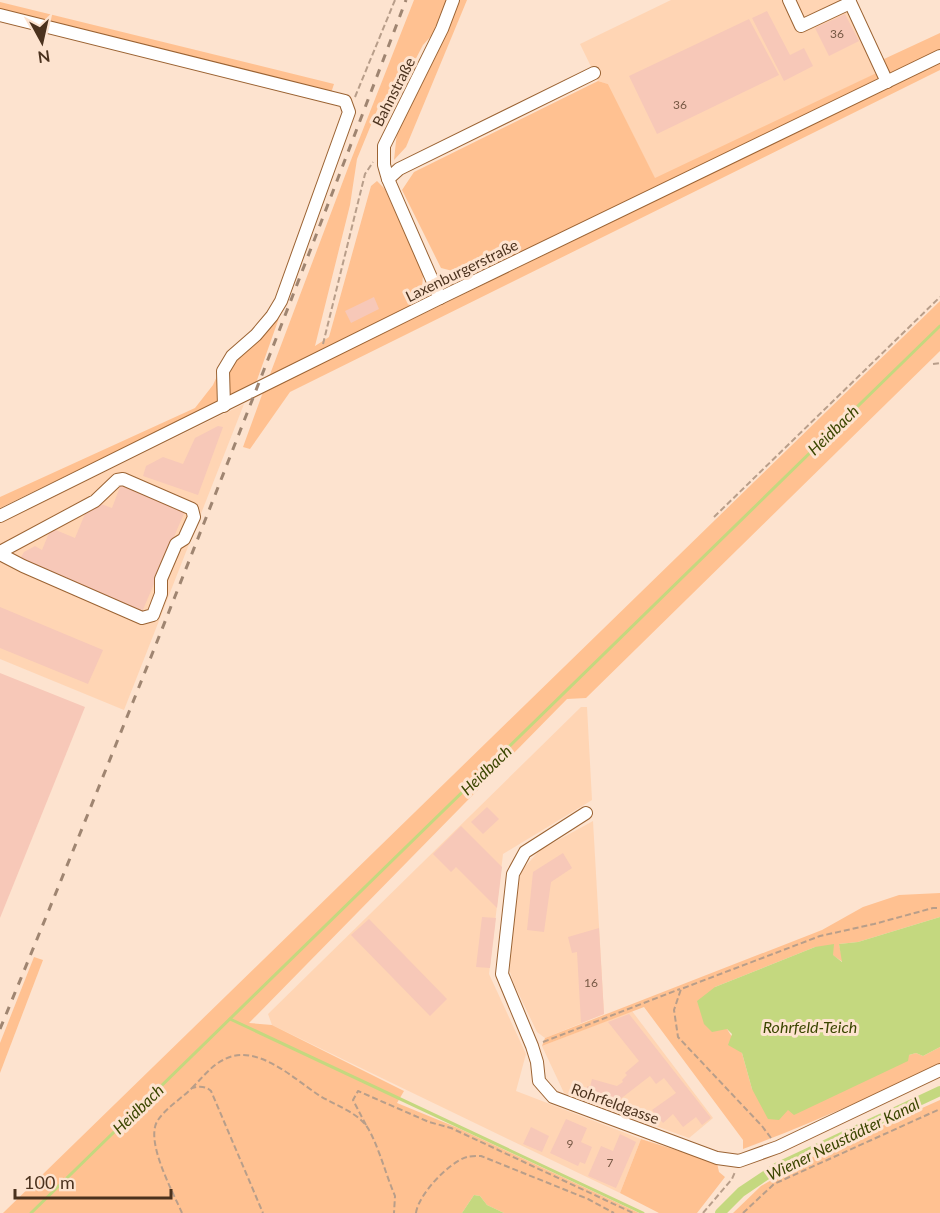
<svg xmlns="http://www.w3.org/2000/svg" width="940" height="1213" font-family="Lato,sans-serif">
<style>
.built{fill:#ffd5b4}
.green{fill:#ffc191}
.water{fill:#c4d87f}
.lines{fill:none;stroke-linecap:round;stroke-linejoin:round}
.stream{stroke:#c4d87f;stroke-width:3}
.canal{stroke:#c4d87f;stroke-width:10}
.building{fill:#f7c8b8}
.minor-casing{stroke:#9b6333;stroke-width:14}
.path{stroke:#b89e8a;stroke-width:2;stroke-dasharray:6 3;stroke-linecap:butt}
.minor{stroke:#fff;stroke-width:12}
.rail{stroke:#9f8571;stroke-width:3;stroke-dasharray:8 8;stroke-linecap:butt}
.labels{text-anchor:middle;stroke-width:6;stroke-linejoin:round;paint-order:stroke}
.number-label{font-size:12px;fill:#765844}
.street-label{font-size:15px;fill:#4b321e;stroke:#fde3cf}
.water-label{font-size:16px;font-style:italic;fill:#3b4600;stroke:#fde3cf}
</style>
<rect width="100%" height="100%" fill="#fde3cf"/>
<!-- built -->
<g class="built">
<path d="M671 0H856L888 68 655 179 608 84 598 81 580 44Z"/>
<path d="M244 404 124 710 0 659V523Z"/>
<path d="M581 707H587L592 800 503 854 489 974 526 1054 516 1091 641 1139 620 1193 272 1025 268 1014Z"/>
<path d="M593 821 604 1014 545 1038 537 1032 514 984 510 972 509 959 515 892 522 870 540 850Z"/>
<path d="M632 1011 713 1118 689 1138 564 1093 542 1046Z"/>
</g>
<!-- green -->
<g class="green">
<path d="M414 0H447L433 34 423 45 400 89 380 103 357 159 350 205 315 346 329 337 371 186 377 181 385 189 423 274 422 291 413 306 269 377 351 160Z"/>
<path d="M460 0H467L406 147 394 160 397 132Z"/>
<path d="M0 2 334 84 331 93 0 10Z"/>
<path d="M940 33V50L476 277 441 268 402 190 414 172 598 81 608 84 655 178 887 68 884 59Z"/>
<path d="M940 62V70L290 392 250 449 243 447 263 392Z"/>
<path d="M286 298 256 383 0 508V497L195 408 213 385 226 356Z"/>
<path d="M940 301V351L586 698 567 699 249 1023 272 1025 404 1091 397 1103 458 1128 639 1213H504L487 1205 480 1196 474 1195 462 1213H3Z"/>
<path d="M940 893V917L858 942 839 944 843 962 832 955 815 947 715 987 727 1029 742 1053 752 1089 788 1110 909 1055 916 1053 923 1056 940 1047V1064C875 1095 810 1124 743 1149V1140L644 1007 542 1046 545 1038 822 930 863 907 899 895Z"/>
<path d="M34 957 43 960 0 1073V1043Z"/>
<path d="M940 1100V1213H733L761 1186 804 1161Z"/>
<path d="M641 1139 717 1163 719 1172 725 1177 697 1213H659L620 1193Z"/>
</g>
<!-- water -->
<g class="water">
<path d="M940 917V1047L923 1056 916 1053 909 1055 908 1061 794 1115 788 1110 779 1120 768 1119 752 1089 742 1053 728 1045 732 1034 727 1029 712 1032 704 1024 697 1001 715 987 815 947 834 944 833 955 842 962 839 944 858 942Z"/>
<path d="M474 1195 480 1196 487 1205 504 1213H462Z"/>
</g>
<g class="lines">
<!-- stream -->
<g class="stream">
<path d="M230 1019 643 1213"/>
<path d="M31 1213 940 326"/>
</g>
<!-- canal -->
<path class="canal" d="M720 1213 741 1192 778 1167 940 1091"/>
</g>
<!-- building -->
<g class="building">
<path d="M767 11 790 55 804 48 813 66 784 81 752 18Z"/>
<path d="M845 14 859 41 829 56 815 28Z"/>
<path d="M749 19 779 75 657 134 629 76Z"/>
<path d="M374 297 379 309 351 323 345 311Z"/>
<path d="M218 426 223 427 198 495 143 476 146 466 163 457 183 464 195 438Z"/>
<path d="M121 484 185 511 142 612 22 562 21 557 24 552 35 546 42 550 51 528 75 538 87 509 101 504 112 508Z"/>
<path d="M0 607 103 650 88 684 0 648Z"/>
<path d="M0 673 85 707 0 918Z"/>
<path d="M487 807 499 819 483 834 471 822Z"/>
<path d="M461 826 502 867 497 908 456 867 451 872 433 854Z"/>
<path d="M563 853 572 868 551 882 544 932 527 930 533 872Z"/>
<path d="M482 917 496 918 490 968 476 967Z"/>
<path d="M369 919 447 999 430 1016 351 935Z"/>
<path d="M599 928 604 1014 581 1023 577 952 572 953 568 937Z"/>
<path d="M629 1014 711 1118 702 1125 696 1117 683 1127 673 1114 663 1123 652 1110 676 1093 664 1078 656 1084 650 1076 610 1107 605 1102 587 1096V1086L590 1087 592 1079 617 1086 623 1082 622 1080 627 1075 625 1073 639 1061 608 1022Z"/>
<path d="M566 1119 587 1128 581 1142 592 1147 585 1164 580 1162 578 1166 550 1153Z"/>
<path d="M531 1127 549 1136 542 1152 523 1144Z"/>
<path d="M620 1134 636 1142 616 1188 588 1176 601 1146 613 1151Z"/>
</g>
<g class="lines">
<!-- minor casing -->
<g class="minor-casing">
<g id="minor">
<path d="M789 0 801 26 850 3"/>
<path d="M849 0 887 82"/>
<path d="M0 15 345 101 349 112 281 301 272 316 256 335 232 356 223 371 224 406"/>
<path d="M388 179 399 169 594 73"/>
<path d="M440 298 388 179 384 165V146L442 29 453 0"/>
<path d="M0 516 440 298 940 56"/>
<path d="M0 552 95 501 117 480 123 479 192 509 194 517 184 539 176 544 161 579V594L153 615 142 618 23 566 0 554"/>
<path d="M586 813 525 852 513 874 502 974 532 1046 537 1062 539 1081 553 1097 717 1158 739 1161 778 1147 940 1070"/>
</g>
</g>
<!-- path -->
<g class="path">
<path d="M355 97 395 0"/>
<path d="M323 344 365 174 373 162"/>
<path d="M933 364 940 363"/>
<path d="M714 517 940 297"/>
<path d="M543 1042 680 989"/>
<path d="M192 1088C201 1079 211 1066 223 1060 255 1042 292 1077 317 1094 332 1104 352 1110 364 1123 374 1133 385 1171 391 1186L395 1196 394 1213"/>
<path d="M366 1125 353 1100 358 1091 429 1122 451 1128 633 1213"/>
<path d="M771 1138 762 1126 678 1037 674 1010 681 989 820 936 874 924 933 908H940"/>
<path d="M182 1213C173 1192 144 1140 158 1120 166 1108 182 1098 192 1088 199 1086 206 1086 211 1091L263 1213"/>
<path d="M416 1213C418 1195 449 1162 467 1157 471 1156 477 1156 481 1156L588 1199 614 1213"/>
<path d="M703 1213 732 1179 735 1172"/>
<path d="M743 1213 774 1184 940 1109"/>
</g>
<!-- minor -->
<use href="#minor" class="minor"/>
<!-- rail -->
<path class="rail" d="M0 1029C141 688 275 345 406 0"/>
</g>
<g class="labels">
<!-- number labels -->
<g class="number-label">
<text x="837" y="38">36</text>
<text x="680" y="109">36</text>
<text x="591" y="987">16</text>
<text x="570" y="1148">9</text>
<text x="610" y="1167">7</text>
</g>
<!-- street labels -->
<g class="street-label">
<text transform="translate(394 92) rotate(-63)" y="5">Bahnstraße</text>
<text transform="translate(462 271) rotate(-26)" y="5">Laxenburgerstraße</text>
<text transform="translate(615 1104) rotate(20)" y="5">Rohrfeldgasse</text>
</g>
<!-- water labels -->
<g class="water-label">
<text transform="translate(833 430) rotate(-44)" y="6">Heidbach</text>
<text transform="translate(486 770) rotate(-44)" y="6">Heidbach</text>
<text x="810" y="1033">Rohrfeld-Teich</text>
<text transform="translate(138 1109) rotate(-44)" y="6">Heidbach</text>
<text transform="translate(843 1139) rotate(-26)" y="6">Wiener Neustädter Kanal</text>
</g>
</g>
<!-- north arrow -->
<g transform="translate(42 42) rotate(172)" stroke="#fde3cf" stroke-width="4.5" paint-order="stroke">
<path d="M0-4.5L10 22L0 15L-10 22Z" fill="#4b321e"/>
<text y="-9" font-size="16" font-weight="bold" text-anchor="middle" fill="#4b321e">N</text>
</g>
<!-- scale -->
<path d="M15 1189v9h156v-9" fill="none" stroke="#4b321e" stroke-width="3"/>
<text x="24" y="1189" font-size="18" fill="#4b321e" stroke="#fde3cf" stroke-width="4.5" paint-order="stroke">100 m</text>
</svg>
